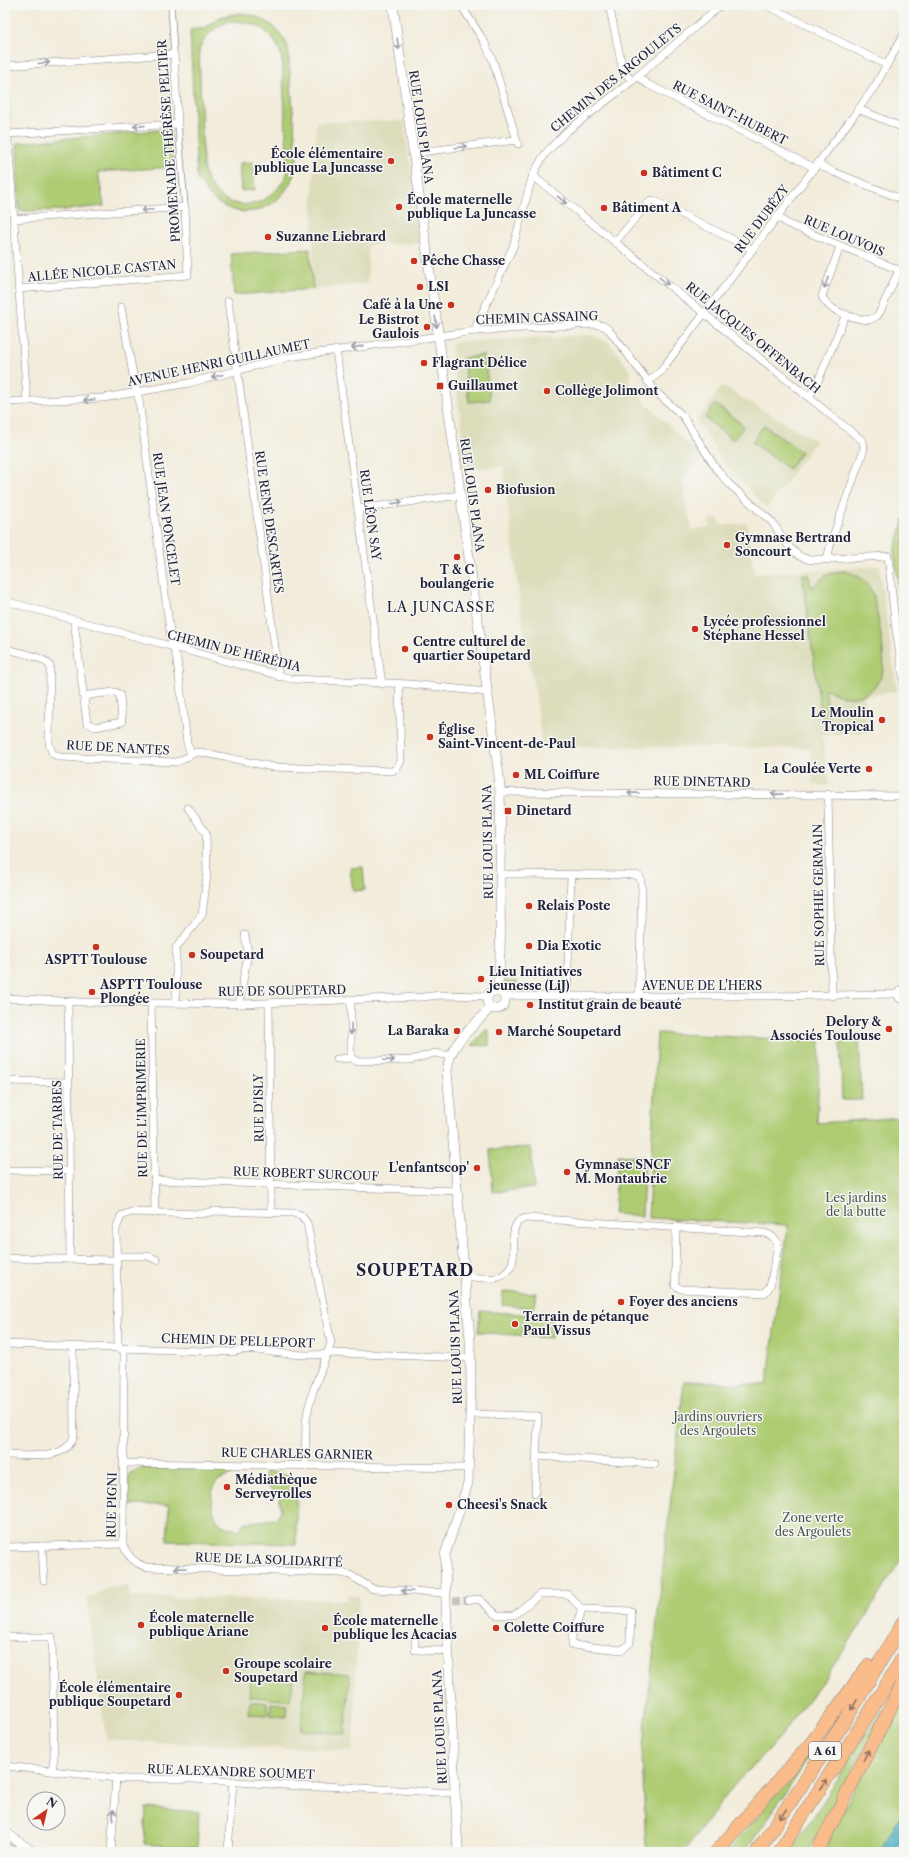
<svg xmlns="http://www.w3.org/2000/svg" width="909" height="1857" font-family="'Libre Caslon Text',serif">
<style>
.built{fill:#ddddbc}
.green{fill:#afcc73;stroke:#687757;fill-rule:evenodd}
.water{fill:#3fa9bf;stroke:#30667d}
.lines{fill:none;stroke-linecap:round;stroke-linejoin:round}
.minor-tunnel{stroke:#c8c4bb;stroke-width:7;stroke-dasharray:7 3.5;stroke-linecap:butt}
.pedestrian-casing{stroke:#8a878b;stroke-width:7}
.minor-casing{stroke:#8a878b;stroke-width:8}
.tertiary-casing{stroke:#8a878b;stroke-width:10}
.secondary-casing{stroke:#8a878b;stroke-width:12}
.motorway-casing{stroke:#8a878b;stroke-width:14}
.pedestrian{stroke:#fff;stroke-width:5.5}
.minor{stroke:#fff;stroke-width:7}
.tertiary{stroke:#fff;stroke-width:9}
.secondary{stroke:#fde4d0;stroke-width:10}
.motorway{stroke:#f9bc8a;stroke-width:13}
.oneway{stroke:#9c9ca7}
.oneway2{stroke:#8e6f62}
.poi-dot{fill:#c8321e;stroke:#f6f6f2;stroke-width:1.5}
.labels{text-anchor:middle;stroke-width:3;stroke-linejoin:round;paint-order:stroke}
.shield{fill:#f6f6f2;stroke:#626272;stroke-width:1}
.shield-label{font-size:11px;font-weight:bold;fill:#22223b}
.street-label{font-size:12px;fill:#22223b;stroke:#f6f6f2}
.poi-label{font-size:12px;font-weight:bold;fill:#22223b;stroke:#f6f6f2;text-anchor:start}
.park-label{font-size:12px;fill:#4c554c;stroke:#f6f6f2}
.quarter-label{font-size:14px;letter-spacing:1px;fill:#22223b;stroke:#f6f6f2}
.district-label{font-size:16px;font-weight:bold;letter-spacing:1px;fill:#22223b;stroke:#f6f6f2}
</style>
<rect width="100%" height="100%" fill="#f6f6f2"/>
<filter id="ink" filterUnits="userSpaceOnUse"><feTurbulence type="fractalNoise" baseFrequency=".025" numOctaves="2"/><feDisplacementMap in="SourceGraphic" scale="8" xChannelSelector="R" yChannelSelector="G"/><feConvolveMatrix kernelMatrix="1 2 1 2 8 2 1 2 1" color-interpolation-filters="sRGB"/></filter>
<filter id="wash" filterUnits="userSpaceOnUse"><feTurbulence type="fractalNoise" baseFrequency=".012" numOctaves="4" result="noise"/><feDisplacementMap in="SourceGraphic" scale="16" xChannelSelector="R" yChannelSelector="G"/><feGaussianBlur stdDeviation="0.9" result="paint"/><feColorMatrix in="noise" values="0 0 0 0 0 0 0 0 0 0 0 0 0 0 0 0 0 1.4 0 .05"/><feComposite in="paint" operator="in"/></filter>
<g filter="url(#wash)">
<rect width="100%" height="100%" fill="#f2ecdb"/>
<!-- built -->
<g class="built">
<path d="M404 121 420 243 368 245V283L313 290V184L316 122Z"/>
<path d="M590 335 609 342 631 372 629 382 644 401 703 460 694 464 686 478H683L685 500 692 530 710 527 709 520 719 519 720 526 747 523 752 563 755 574 879 566 897 691 864 696 869 732 822 735 829 785H813L810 748 542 746 536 697 524 634 503 466 462 469 459 442 462 429 451 347 455 342Z"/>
<path d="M722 386 816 441 767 508 725 465 697 420Z"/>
<path d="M128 1586 130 1597 347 1600 348 1595 359 1596 353 1751 106 1740 87 1599 108 1588Z"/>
</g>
<!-- green -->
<g class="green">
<path d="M240 13C262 16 279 26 288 47L297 161C293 198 255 226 220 204 210 198 204 188 197 179L190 30 204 28 220 17ZM230 21C257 21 277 33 282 60L288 171C270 218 211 215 203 165L199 50C205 35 215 27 230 21Z"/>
<path d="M170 129 174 167 98 172 104 206 63 210 19 211 17 143Z"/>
<path d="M253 162 255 190 241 191 239 163Z"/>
<path d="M310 249 313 289 234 295 231 254Z"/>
<path d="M484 355 490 400 469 402 463 358Z"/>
<path d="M715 404 744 426 733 440 705 418Z"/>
<path d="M764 425 801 452 789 469 752 442Z"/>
<path d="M904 519V628L894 552Z"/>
<path d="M843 571C858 573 869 582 874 597 877 614 886 654 883 670 881 679 876 687 868 692 852 702 839 696 825 688L829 719 822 720 802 575 809 574 811 588 826 575Z"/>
<path d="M363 867 365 890 353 891 350 868Z"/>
<path d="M503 981 517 982V992L508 990Z"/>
<path d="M487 1029 489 1031V1046L472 1045Z"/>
<path d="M657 1033 820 1041 817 1123 904 1117V1554L860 1626 825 1678 768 1751 735 1784 684 1852H646L642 1754 684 1381 767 1385 788 1225 648 1218Z"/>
<path d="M840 1036H859L862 1100H842Z"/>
<path d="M531 1147 534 1188 493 1192 490 1150Z"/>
<path d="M618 1155 645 1157 642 1216 614 1214Z"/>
<path d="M503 1291 536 1293 534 1308 502 1305Z"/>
<path d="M480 1311 552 1316 551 1338 478 1332Z"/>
<path d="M141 1468 233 1470 232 1475C228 1477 221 1478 218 1481 209 1488 211 1511 217 1520 221 1527 232 1528 239 1530L244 1523 275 1519 281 1511 279 1496 265 1485V1471L292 1476V1481H297L296 1544 167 1541 169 1505H129L128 1478 130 1473Z"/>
<path d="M306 1671 350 1674 345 1734 301 1730Z"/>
<path d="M251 1676 293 1681 290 1701 249 1696Z"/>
<path d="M904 1691V1811L878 1852H822Z"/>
<path d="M250 1701 267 1703V1715L249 1714Z"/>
<path d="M271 1703 287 1705 286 1717 270 1715Z"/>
<path d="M882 1710 885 1711 808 1852H789L819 1808Z"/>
<path d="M813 1746 816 1748 745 1852H727L769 1803Z"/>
<path d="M146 1808 199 1812 197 1848 144 1844Z"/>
</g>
<!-- water -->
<path class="water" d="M904 1811V1838L895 1852H878Z"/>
</g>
<g filter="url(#ink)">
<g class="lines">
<!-- minor-tunnel -->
<path class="minor-tunnel" d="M453 1601 469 1600"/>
<!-- pedestrian casing -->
<g class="pedestrian-casing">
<g id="pedestrian">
<path d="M171 5 174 54"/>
<path d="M178 124 185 207"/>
</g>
</g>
<!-- minor casing -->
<g class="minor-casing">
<g id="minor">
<path d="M461 5 485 43 493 61 518 144"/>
<path d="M609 5 623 71 632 81"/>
<path d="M766 5 887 65"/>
<path d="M5 66 174 54 178 124 7 134"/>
<path d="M638 77 649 85 815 168"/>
<path d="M5 99 27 401"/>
<path d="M858 109 904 128"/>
<path d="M413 153 516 140"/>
<path d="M818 164 834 172 904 200"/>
<path d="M533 174 538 180 863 441 864 449 831 542 827 560"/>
<path d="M778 217 788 224 904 272"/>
<path d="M13 219 185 207 188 275 18 289"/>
<path d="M615 242 651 200 655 201 746 246 752 250"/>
<path d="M840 247 822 296C827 311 854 319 869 320L877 316 880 312 899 270"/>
<path d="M228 301 279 677"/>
<path d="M121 307 135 386 139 400 171 639 177 660 187 743 191 754"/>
<path d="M475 331 477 324 513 247 533 174 545 154 566 132 632 81 721 5"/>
<path d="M336 350 382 684"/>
<path d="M648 382 660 372 852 118 875 86 904 34"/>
<path d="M809 397 816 386 846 314"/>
<path d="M5 402 103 398 189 383 289 357 475 331 595 324 604 326 609 330 657 393 683 416 715 467 728 483 772 522 790 548 799 556 810 560 888 556 895 622 904 682"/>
<path d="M358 509 460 495"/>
<path d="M5 601 292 679 410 684 486 692"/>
<path d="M74 621 87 723 95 727 122 722 120 695 115 692 89 695 85 698"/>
<path d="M5 649C17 652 44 656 50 666L49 745 53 754 60 757 175 762C185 761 190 752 200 752L273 767 392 771 397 768 401 761 399 684"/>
<path d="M500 792 904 796"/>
<path d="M828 794 832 996"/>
<path d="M500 874 630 875H636L640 877 642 888 639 997"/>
<path d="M898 994 900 990 904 987"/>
<path d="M898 994 899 998 904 1001"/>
<path d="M567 995 571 875"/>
<path d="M505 996H767L898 994"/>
<path d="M5 998 80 1002 239 1004 422 997 441 995 488 996"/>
<path d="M68 1001 70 1259"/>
<path d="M151 1003 155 1213"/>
<path d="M176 1003V948L202 915 207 875 206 833 188 808"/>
<path d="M269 1003 271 1213"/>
<path d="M239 1004 248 953 245 935"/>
<path d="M351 1058V1000"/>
<path d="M337 1059 351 1058 356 1061 411 1060 435 1053 450 1056"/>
<path d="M5 1081 68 1082"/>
<path d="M5 1170 69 1171"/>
<path d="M154 1180 457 1191"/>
<path d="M5 1258 116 1260 119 1256H148L157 1260"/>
<path d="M464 1277C472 1277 492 1280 499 1277 525 1266 506 1235 518 1222 520 1220 523 1219 526 1218L765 1233C773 1236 776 1238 778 1246L770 1286 765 1293 681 1289 675 1285 676 1229"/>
<path d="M5 1344 233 1352C247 1347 265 1351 280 1353 296 1355 317 1356 333 1353L470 1358"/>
<path d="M120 1349 118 1342 116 1229 121 1216 131 1212 201 1214 214 1211 293 1213 301 1215 307 1223 331 1343 313 1391 308 1410 306 1422 305 1466"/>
<path d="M124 1349 123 1544C127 1556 134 1563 146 1567L341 1573 350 1575 373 1589 446 1593"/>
<path d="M470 1414 538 1416 535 1493"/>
<path d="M5 1455C27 1455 66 1462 74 1436L73 1347"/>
<path d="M537 1456 655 1464"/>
<path d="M124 1463 469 1468"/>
<path d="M42 1546 44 1581"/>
<path d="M5 1547 123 1544"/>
<path d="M469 1600 479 1599 497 1615H514L540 1594H567L582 1609 631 1611 630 1643 622 1650 572 1645V1636L582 1609"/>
<path d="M5 1637H52L54 1756 52 1771"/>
<path d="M415 1641V1650L448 1651"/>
<path d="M5 1766 126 1779H192L313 1787 323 1786 456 1793"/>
<path d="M111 1852 116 1778"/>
<path d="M228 1852 233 1782"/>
</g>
</g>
<!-- tertiary casing -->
<g class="tertiary-casing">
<g id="tertiary">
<path d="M393 5 499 776C502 811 500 845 500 880 500 917 502 954 497 991"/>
<circle cx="496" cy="1000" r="9"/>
<path d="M5 1832 33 1852"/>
<path d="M458 1852 446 1602 445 1555 468 1483 471 1382 470 1339 447 1071C451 1039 473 1030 490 1007"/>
</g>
</g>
<!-- secondary casing -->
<g class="secondary-casing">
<path id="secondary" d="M5 1847 13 1852"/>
</g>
<!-- motorway casing -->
<g class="motorway-casing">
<g id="motorway">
<path d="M716 1852 813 1741 868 1666"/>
<path d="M757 1852 848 1716 904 1621"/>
<path d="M779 1852 868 1715 904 1656"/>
<path d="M817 1852 904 1681"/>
</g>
</g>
<!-- pedestrian -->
<use href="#pedestrian" class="pedestrian"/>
<!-- minor -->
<use href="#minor" class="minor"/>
<!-- tertiary -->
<use href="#tertiary" class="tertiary"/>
<!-- secondary -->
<use href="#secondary" class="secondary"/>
<!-- motorway -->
<use href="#motorway" class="motorway"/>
</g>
<!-- one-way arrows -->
<defs><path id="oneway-shaft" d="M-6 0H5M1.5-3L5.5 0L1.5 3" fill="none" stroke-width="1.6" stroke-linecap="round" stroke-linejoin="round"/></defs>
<g class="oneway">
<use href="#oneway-shaft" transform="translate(398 44) rotate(82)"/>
<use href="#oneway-shaft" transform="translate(44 63) rotate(-5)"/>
<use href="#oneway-shaft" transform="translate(139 126) rotate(176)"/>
<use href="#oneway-shaft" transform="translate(461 147) rotate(-7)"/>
<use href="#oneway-shaft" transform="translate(562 200) rotate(39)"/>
<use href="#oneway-shaft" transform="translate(147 210) rotate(177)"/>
<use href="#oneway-shaft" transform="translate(664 281) rotate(38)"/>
<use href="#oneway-shaft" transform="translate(826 283) rotate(112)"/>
<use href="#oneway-shaft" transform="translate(436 322) rotate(82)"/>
<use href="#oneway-shaft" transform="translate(357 347) rotate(172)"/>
<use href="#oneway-shaft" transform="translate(217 376) rotate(165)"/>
<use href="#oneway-shaft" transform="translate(89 400) rotate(176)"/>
<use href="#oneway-shaft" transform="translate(397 503) rotate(-8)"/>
<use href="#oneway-shaft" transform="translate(633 793) rotate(-179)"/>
<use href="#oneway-shaft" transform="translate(777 794) rotate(-179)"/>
<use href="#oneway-shaft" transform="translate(351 1029) rotate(90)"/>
<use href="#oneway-shaft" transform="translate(389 1060) rotate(-2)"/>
<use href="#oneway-shaft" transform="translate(180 1568) rotate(-178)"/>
<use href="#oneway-shaft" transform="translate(407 1591) rotate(-177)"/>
<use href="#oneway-shaft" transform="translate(113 1815) rotate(-86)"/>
</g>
<g class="oneway2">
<use href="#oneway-shaft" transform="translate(854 1705) rotate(121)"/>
<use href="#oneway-shaft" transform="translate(866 1755) rotate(-63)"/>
<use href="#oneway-shaft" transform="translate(824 1784) rotate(-57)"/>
<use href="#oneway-shaft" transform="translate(783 1814) rotate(124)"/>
</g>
</g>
<!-- markers -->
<g class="poi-dot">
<circle cx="391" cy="161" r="4"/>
<circle cx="644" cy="173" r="4"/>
<circle cx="399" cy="207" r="4"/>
<circle cx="604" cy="208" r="4"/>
<circle cx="268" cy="237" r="4"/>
<circle cx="414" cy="261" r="4"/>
<circle cx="420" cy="287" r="4"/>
<circle cx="451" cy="305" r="4"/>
<circle cx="427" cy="327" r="4"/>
<circle cx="424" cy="363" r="4"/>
<rect x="436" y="382" width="8" height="8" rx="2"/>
<circle cx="547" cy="391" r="4"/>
<circle cx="488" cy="490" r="4"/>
<circle cx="727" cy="545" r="4"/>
<circle cx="457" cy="557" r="4"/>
<circle cx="695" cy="629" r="4"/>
<circle cx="405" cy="649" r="4"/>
<circle cx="882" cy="720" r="4"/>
<circle cx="430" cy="737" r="4"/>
<circle cx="869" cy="769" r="4"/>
<circle cx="516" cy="775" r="4"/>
<rect x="504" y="807" width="8" height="8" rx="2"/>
<circle cx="529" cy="906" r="4"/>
<circle cx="529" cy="946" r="4"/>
<circle cx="96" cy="947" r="4"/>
<circle cx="192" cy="955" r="4"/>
<circle cx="481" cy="979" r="4"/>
<circle cx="92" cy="992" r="4"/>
<circle cx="530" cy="1005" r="4"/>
<circle cx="889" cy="1029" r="4"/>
<circle cx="457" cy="1031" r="4"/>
<circle cx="499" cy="1032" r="4"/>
<circle cx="477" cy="1168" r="4"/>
<circle cx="567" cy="1172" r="4"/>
<circle cx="621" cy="1302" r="4"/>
<circle cx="515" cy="1324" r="4"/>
<circle cx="227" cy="1487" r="4"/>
<circle cx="449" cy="1505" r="4"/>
<circle cx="141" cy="1625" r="4"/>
<circle cx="325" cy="1628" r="4"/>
<circle cx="496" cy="1628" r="4"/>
<circle cx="226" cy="1671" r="4"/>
<circle cx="179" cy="1695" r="4"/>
</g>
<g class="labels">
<!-- shield labels -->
<rect class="shield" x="809" y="1742" width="32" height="18" rx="3"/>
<g class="shield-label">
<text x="825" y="1755">A 61</text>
</g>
<!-- street labels -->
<g class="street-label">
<text transform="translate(616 78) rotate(-39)" y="4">CHEMIN DES ARGOULETS</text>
<text transform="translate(730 113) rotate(27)" y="4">RUE SAINT-HUBERT</text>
<text transform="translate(421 127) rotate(82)" y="4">RUE LOUIS PLANA</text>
<text transform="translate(169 141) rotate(-94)" y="4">PROMENADE THÉRÈSE PELTIER</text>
<text transform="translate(762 219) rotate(-53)" y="4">RUE DUBÉZY</text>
<text transform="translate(844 236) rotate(23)" y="4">RUE LOUVOIS</text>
<text transform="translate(102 271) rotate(-5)" y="4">ALLÉE NICOLE CASTAN</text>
<text transform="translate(537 318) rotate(-2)" y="4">CHEMIN CASSAING</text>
<text transform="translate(753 338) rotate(39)" y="4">RUE JACQUES OFFENBACH</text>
<text transform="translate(219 363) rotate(-12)" y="4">AVENUE HENRI GUILLAUMET</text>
<text transform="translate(472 495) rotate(82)" y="4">RUE LOUIS PLANA</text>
<text transform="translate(370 515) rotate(82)" y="4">RUE LÉON SAY</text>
<text transform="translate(166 519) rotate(82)" y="4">RUE JEAN PONCELET</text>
<text transform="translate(269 522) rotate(82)" y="4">RUE RENÉ DESCARTES</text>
<text transform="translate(234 651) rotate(14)" y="4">CHEMIN DE HÉRÉDIA</text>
<text transform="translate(118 748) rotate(3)" y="4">RUE DE NANTES</text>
<text transform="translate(702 782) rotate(1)" y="4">RUE DINETARD</text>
<text transform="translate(488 842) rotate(-91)" y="4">RUE LOUIS PLANA</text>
<text transform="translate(819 895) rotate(-91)" y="4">RUE SOPHIE GERMAIN</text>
<text x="702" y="990">AVENUE DE L'HERS</text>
<text transform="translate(282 991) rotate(-1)" y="4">RUE DE SOUPETARD</text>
<text transform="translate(142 1108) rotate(-91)" y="4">RUE DE L'IMPRIMERIE</text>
<text transform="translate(259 1108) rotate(-91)" y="4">RUE D'ISLY</text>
<text transform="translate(58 1130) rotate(-91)" y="4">RUE DE TARBES</text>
<text transform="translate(306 1174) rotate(2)" y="4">RUE ROBERT SURCOUF</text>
<text transform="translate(238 1341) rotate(2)" y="4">CHEMIN DE PELLEPORT</text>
<text transform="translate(456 1347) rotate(-92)" y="4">RUE LOUIS PLANA</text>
<text transform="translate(297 1454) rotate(1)" y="4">RUE CHARLES GARNIER</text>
<text transform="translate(112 1505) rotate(-89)" y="4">RUE PIGNI</text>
<text transform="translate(269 1560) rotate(2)" y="4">RUE DE LA SOLIDARITÉ</text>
<text transform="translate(440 1727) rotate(-93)" y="4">RUE LOUIS PLANA</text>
<text transform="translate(231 1772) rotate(2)" y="4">RUE ALEXANDRE SOUMET</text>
</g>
<!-- poi labels -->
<g class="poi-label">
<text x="383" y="158" text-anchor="end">École élémentaire<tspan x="383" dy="14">publique La Juncasse</tspan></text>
<text x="652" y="177">Bâtiment C</text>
<text x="407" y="204">École maternelle<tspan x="407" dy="14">publique La Juncasse</tspan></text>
<text x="612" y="212">Bâtiment A</text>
<text x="276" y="241">Suzanne Liebrard</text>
<text x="422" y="265">Pêche Chasse</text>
<text x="428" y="291">LSI</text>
<text x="443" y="309" text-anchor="end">Café à la Une</text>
<text x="419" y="324" text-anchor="end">Le Bistrot<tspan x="419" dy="14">Gaulois</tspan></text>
<text x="432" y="367">Flagrant Délice</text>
<text x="448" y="390">Guillaumet</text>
<text x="555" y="395">Collège Jolimont</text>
<text x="496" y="494">Biofusion</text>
<text x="735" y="542">Gymnase Bertrand<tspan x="735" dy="14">Soncourt</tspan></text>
<text x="457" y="574" text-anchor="middle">T &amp; C<tspan x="457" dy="14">boulangerie</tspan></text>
<text x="703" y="626">Lycée professionnel<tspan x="703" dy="14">Stéphane Hessel</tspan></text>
<text x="413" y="646">Centre culturel de<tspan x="413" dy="14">quartier Soupetard</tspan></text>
<text x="874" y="717" text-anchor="end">Le Moulin<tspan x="874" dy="14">Tropical</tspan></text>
<text x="438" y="734">Église<tspan x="438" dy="14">Saint-Vincent-de-Paul</tspan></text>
<text x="861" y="773" text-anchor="end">La Coulée Verte</text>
<text x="524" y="779">ML Coiffure</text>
<text x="516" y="815">Dinetard</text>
<text x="537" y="910">Relais Poste</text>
<text x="537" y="950">Dia Exotic</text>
<text x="200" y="959">Soupetard</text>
<text x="96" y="964" text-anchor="middle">ASPTT Toulouse</text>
<text x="489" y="976">Lieu Initiatives<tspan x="489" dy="14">jeunesse (LiJ)</tspan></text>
<text x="100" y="989">ASPTT Toulouse<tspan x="100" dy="14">Plongée</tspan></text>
<text x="538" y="1009">Institut grain de beauté</text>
<text x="881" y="1026" text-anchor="end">Delory &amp;<tspan x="881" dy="14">Associés Toulouse</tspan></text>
<text x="449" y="1035" text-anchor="end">La Baraka</text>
<text x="507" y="1036">Marché Soupetard</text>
<text x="575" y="1169">Gymnase SNCF<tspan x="575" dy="14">M. Montaubrie</tspan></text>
<text x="469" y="1172" text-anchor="end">L'enfantscop'</text>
<text x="629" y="1306">Foyer des anciens</text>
<text x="523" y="1321">Terrain de pétanque<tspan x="523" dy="14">Paul Vissus</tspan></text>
<text x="235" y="1484">Médiathèque<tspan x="235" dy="14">Serveyrolles</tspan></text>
<text x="457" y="1509">Cheesi's Snack</text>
<text x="149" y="1622">École maternelle<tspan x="149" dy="14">publique Ariane</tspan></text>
<text x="333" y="1625">École maternelle<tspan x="333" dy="14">publique les Acacias</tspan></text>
<text x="504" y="1632">Colette Coiffure</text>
<text x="234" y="1668">Groupe scolaire<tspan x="234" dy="14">Soupetard</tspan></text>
<text x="171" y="1692" text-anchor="end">École élémentaire<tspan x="171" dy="14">publique Soupetard</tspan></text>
</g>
<!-- park labels -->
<g class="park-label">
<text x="856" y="1202">Les jardins<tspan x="856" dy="14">de la butte</tspan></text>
<text x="718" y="1421">Jardins ouvriers<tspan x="718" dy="14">des Argoulets</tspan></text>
<text x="813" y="1522">Zone verte<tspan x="813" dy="14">des Argoulets</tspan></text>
</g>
<!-- quarter labels -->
<g class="quarter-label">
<text x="441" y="612">LA JUNCASSE</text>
</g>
<!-- district labels -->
<g class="district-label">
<text x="415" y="1276">SOUPETARD</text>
</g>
</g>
<!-- margin -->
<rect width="909" height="1857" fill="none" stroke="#f6f6f2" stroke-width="20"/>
<!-- north arrow -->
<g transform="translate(46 1811) rotate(34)"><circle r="19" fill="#f6f6f2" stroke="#a1a1a9"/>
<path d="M0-3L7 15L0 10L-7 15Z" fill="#c8321e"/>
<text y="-6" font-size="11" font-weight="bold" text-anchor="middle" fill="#22223b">N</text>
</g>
</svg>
